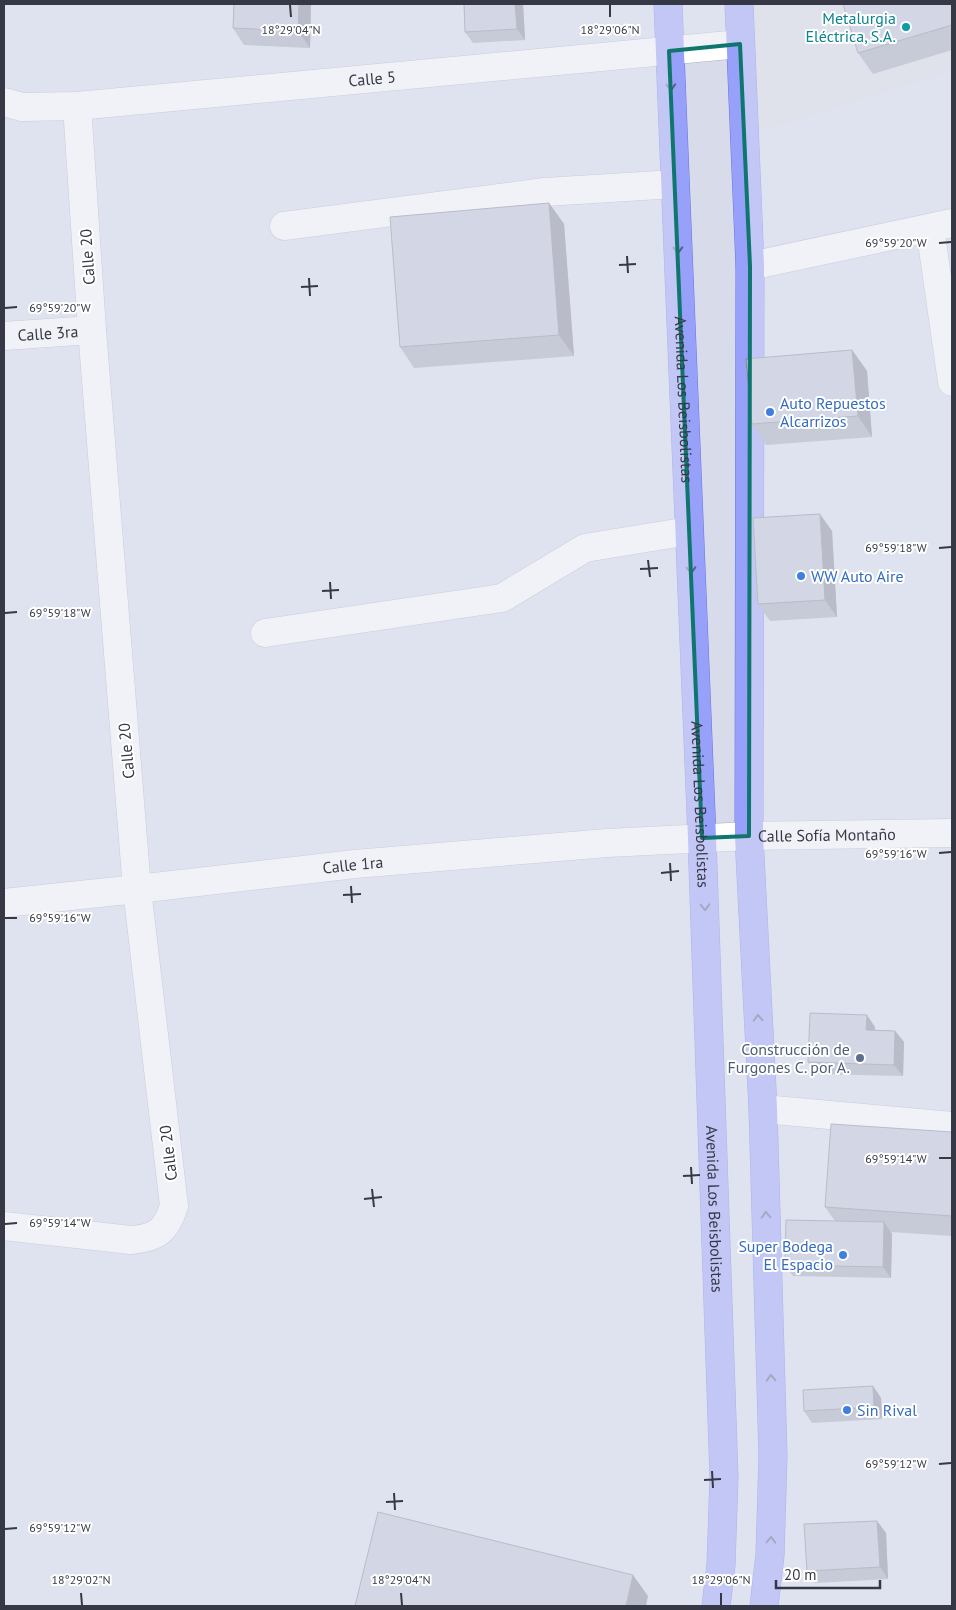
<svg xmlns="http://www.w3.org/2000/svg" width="956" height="1610" font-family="'PT Sans',sans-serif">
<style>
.residential{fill:#d8dbea}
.industrial{fill:#d8dae2}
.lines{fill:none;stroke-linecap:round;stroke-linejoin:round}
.minor-casing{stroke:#a9acbd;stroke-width:29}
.major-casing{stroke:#6875df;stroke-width:29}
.minor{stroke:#fff;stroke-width:28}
.major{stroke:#98a1fa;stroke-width:28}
.wall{fill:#a2a6b6}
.shaded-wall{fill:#848794}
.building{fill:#bcc1d4;stroke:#848794}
.oneway{stroke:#585d84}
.marked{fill:none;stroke:#0f766e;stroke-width:4;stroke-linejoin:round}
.ticks{fill:none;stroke:#363945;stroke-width:2}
.culture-dot{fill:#0f9aa8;stroke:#fff;stroke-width:2}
.shop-dot{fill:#3f7fe0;stroke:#fff;stroke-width:2}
.service-dot{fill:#5c6f8a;stroke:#fff;stroke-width:2}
.labels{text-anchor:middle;stroke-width:4;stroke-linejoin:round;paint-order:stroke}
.culture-label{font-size:16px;fill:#0d838f;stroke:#fff;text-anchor:end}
.street-label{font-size:16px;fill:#363945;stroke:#fff}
.shop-label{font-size:16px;fill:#366cbe;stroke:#fff;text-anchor:start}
.service-label{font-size:16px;fill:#4e5e75;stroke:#fff;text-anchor:end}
.ticks-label{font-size:12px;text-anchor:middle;fill:#363945;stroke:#fff;stroke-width:4;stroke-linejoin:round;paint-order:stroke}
</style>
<rect width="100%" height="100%" fill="#e6e8f2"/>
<!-- residential -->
<rect class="residential" x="4" y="4" width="948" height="1602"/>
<!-- industrial -->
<path class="industrial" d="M739 4H952V71L744 136Z"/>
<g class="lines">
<!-- minor casing -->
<g class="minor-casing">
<g id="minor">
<path id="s1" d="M4 102 22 107 77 106 740 44"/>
<path d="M284 226 545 192 675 184"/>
<path d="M930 228 952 382"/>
<path d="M750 266 952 223"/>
<path id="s2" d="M4 336 92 330"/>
<path d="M265 633 502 598 585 548 689 531"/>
<path id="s3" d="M4 903 137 889 355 864 607 843 749 836 952 833"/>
<path d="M763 1109 952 1126"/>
<path d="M4 1226 131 1240C157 1238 166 1231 174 1206L137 889 92 330 77 106"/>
</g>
</g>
<!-- major casing -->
<g class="major-casing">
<g id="major">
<path id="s4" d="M668 4 702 838 724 1477 721 1565 716 1606"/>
<path d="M739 4 750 266 749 836 763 1109 773 1456 770 1555 764 1606"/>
</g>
</g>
<!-- minor -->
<use href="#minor" class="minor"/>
<!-- major -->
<use href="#major" class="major"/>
</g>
<!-- wall -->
<g class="wall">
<path d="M234 4H311L310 48 244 45 233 28Z"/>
<path d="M464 4H523L525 40 473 43 465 32Z"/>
<path d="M952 4V50L873 74 858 53Z"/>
<path d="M549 203 564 224 574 356 414 368 400 347Z"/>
<path d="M852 350 867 371 872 437 766 445 752 424Z"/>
<path d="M832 531 837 617 770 621 758 604Z"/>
<path d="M875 1027V1030L895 1031 904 1042 903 1076 816 1074 808 1062Z"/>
<path d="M952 1132V1236L891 1232 892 1234 891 1278 793 1276 785 1265 835 1221 825 1207Z"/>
<path d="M873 1386 881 1398 882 1419 812 1423 804 1411Z"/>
<path d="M877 1521 886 1533 888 1579 815 1583 807 1571Z"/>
</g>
<!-- shaded-wall -->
<g class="shaded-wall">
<path d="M299 4H311L310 48 298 31Z"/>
<path d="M515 4H523L525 40 517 29Z"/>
<path d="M549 203 564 224 574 356 559 335Z"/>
<path d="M852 350 867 371 872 437 858 416Z"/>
<path d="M820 514 832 531 837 617 825 600Z"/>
<path d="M867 1015 875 1027 874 1042 866 1030Z"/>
<path d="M895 1031 904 1042 903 1076 894 1065Z"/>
<path d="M884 1222 892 1234 891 1278 883 1267Z"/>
<path d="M873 1386 881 1398 882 1419 874 1407Z"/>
<path d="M877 1521 886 1533 888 1579 880 1567Z"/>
<path d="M633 1575 648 1596 646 1606H626Z"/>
</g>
<!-- building -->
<g class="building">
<path d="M234 4H299L298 31 233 28Z"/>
<path d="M464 4H515L517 29 465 32Z"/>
<path d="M843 4H952V25L858 53Z"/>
<path d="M549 203 559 335 400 347 390 217Z"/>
<path d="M852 350 858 416 752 424 746 359Z"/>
<path d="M820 514 825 600 758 604 753 518Z"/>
<path d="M810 1013 867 1015 866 1030 895 1031 894 1065 808 1062Z"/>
<path d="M831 1124 952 1132V1216L825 1207Z"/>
<path d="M786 1220 884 1222 883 1267 785 1265Z"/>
<path d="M873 1386 874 1407 804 1411 803 1390Z"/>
<path d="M378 1512 633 1575 626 1606H355Z"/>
<path d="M877 1521 880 1567 807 1571 804 1524Z"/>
</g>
<!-- one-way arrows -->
<defs><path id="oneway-chevron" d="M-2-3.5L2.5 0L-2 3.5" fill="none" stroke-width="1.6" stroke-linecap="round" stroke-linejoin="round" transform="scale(1.25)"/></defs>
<g class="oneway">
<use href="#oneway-chevron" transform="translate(671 87) rotate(87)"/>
<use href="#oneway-chevron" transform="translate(678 250) rotate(88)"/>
<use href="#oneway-chevron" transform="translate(691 570) rotate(88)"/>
<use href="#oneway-chevron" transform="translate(705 907) rotate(88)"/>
<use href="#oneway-chevron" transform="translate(758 1018) rotate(-93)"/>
<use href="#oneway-chevron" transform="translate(766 1215) rotate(-92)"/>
<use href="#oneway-chevron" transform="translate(771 1378) rotate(-92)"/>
<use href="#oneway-chevron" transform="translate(771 1540) rotate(-88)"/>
</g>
<!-- marked area -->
<path d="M0 0H956V1610H0ZM740 44 750 266 749 836 702 838 669 51Z" fill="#e6e8f2" fill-opacity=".55" fill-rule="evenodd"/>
<path class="marked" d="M740 44 750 266 749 836 702 838 669 51Z"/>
<!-- ticks -->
<path class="ticks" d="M290 5 291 17M610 5V17M939 243 951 242M627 256 628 273M619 265 636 264M309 278 310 296M301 287 318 286M5 308 17 307M939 548 951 547M648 560 650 577M640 569 658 568M330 582 331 599M322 591 339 590M5 613 17 612M939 853 951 852M670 863 671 881M661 873 679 871M351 886 352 903M343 895 361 894M5 918H17M939 1158H951M691 1167 692 1184M683 1176 700 1175M372 1189 374 1207M364 1199 382 1197M5 1224 17 1223M939 1464 951 1463M712 1471 713 1488M704 1480 721 1479M394 1493 395 1510M386 1502 403 1501M5 1529 17 1528M81 1593 82 1605M401 1593 402 1605M721 1593V1605"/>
<!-- markers -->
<circle class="culture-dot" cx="906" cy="27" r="5"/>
<g class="shop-dot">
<circle cx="770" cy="412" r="5"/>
<circle cx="801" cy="576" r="5"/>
<circle cx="843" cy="1255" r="5"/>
<circle cx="847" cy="1410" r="5"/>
</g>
<circle class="service-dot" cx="860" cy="1058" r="5"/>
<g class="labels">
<!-- culture labels -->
<g class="culture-label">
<text x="896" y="24">Metalurgia<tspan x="896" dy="18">Eléctrica, S.A.</tspan></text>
</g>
<!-- street labels -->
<g class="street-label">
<text dy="6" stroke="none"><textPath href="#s1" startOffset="370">Calle 5</textPath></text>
<text transform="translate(87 257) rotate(-94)" y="6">Calle 20</text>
<text dy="6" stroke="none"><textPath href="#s2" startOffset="44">Calle 3ra</textPath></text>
<text dy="6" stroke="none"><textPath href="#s4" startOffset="396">Avenida Los Beisbolistas</textPath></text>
<text transform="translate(126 751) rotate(-95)" y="6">Calle 20</text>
<text dy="6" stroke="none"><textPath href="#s4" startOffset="801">Avenida Los Beisbolistas</textPath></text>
<text dy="6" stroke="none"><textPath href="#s3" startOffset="826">Calle Sofía Montaño</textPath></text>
<text dy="6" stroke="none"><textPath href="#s3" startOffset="351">Calle 1ra</textPath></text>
<text transform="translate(168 1153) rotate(-97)" y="6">Calle 20</text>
<text dy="6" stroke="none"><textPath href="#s4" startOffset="1206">Avenida Los Beisbolistas</textPath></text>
</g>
<!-- shop labels -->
<g class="shop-label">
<text x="780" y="409">Auto Repuestos<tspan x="780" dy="18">Alcarrizos</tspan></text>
<text x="811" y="582">WW Auto Aire</text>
<text x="833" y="1252" text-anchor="end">Super Bodega<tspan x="833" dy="18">El Espacio</tspan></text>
<text x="857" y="1416">Sin Rival</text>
</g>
<!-- service labels -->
<g class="service-label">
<text x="850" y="1055">Construcción de<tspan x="850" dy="18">Furgones C. por A.</tspan></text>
</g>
</g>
<g class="ticks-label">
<text x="291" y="34">18°29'04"N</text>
<text x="610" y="34">18°29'06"N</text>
<text x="896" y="247">69°59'20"W</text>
<text x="60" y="312">69°59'20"W</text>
<text x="896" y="552">69°59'18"W</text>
<text x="60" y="617">69°59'18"W</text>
<text x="896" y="858">69°59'16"W</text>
<text x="60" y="922">69°59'16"W</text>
<text x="896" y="1163">69°59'14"W</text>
<text x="60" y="1227">69°59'14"W</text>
<text x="896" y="1468">69°59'12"W</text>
<text x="60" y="1532">69°59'12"W</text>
<text x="81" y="1584">18°29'02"N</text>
<text x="401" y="1584">18°29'04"N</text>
<text x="721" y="1584">18°29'06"N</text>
</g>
<!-- border -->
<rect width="956" height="1610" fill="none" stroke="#363945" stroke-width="10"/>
<!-- scale -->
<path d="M776 1580v8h104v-8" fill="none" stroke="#363945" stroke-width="2.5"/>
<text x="784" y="1580" font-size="15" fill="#363945" stroke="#ffffff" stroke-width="4" paint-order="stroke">20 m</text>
</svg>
